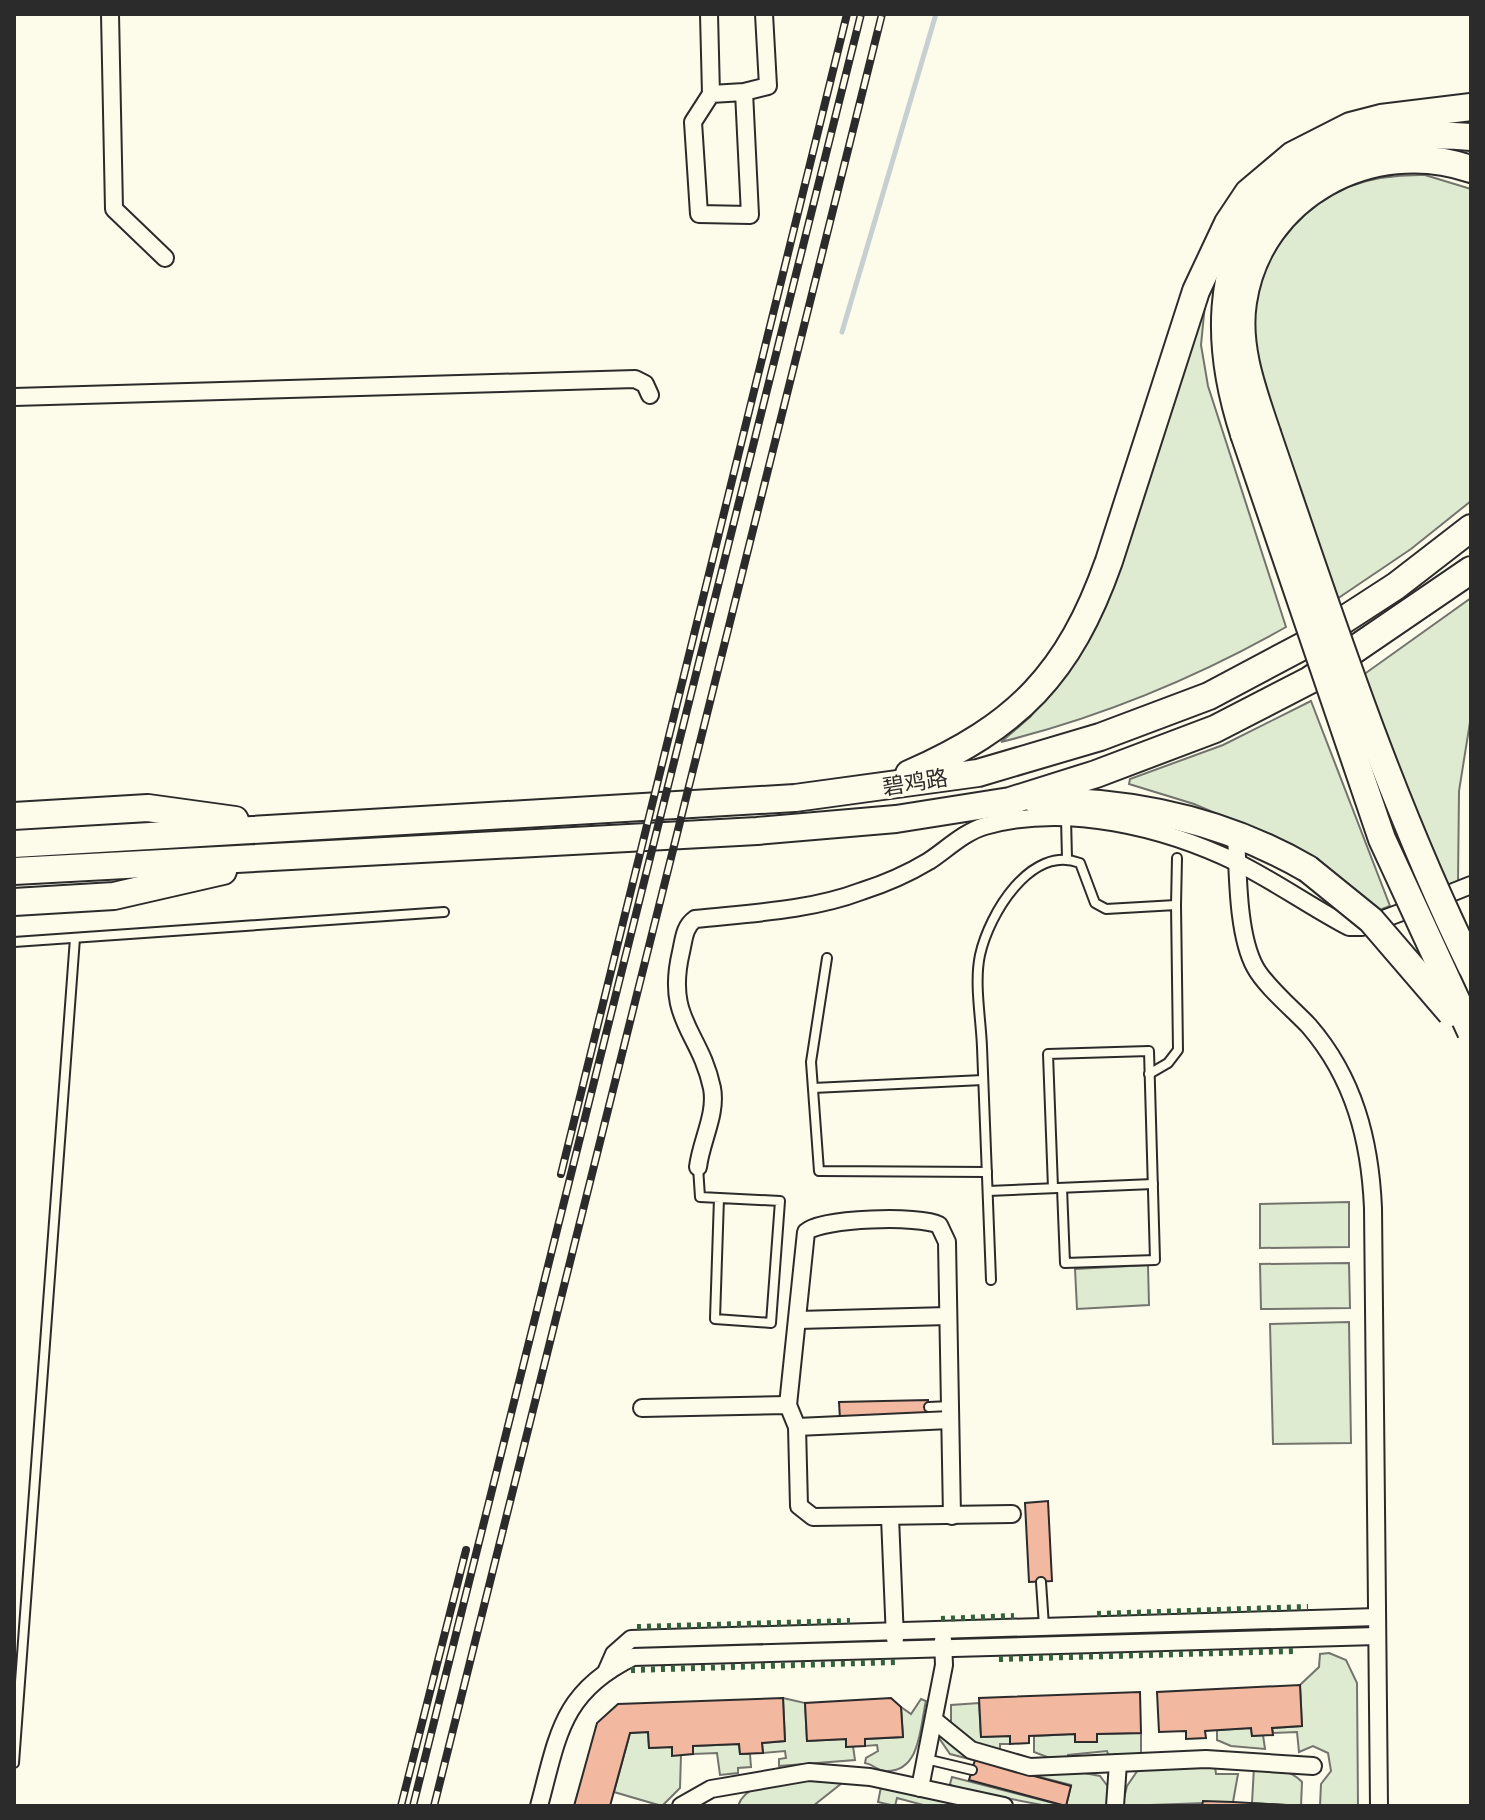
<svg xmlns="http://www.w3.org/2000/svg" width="1485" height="1820" font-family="Roboto,'Noto Sans SC',sans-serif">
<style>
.green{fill:#deebd1;stroke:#74746e;stroke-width:2}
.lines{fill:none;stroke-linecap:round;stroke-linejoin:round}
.stream{stroke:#c7d0d0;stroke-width:5}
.building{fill:#f2b8a0;stroke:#2b2b2b;stroke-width:2}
.service-casing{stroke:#2b2b2b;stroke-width:12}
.minor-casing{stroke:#2b2b2b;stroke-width:20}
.trunk-casing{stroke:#2b2b2b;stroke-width:30}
.service{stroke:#fdfbea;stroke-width:8}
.minor{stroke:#fdfbea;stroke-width:16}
.trunk{stroke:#fdfbea;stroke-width:26}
.rail-casing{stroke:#2b2b2b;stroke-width:8}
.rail{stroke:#fdfbea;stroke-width:5;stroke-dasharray:15;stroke-linecap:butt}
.trunk-bridge-casing{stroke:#2b2b2b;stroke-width:30;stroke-linecap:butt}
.trunk-bridge{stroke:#fdfbea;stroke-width:26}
.hedge{stroke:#34623c;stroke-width:6;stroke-dasharray:4 6;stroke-linecap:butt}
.labels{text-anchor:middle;stroke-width:6;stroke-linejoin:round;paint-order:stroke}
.street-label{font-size:22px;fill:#2b2b2b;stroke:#fdfbea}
</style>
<rect width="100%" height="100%" fill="#fdfbea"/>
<!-- green -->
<g class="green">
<path d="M1425 175 1471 189V501L1411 549 1331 603C1303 524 1273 447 1259 365 1256 350 1250 332 1252 317 1257 280 1273 247 1298 220 1332 184 1378 174 1425 175Z"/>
<path d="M1206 294 1201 345 1208 386 1286 627C1196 678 1101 717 1001 742L1030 717 1076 659Z"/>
<path d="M1471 598V716L1459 791 1458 884 1435 892 1356 680Z"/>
<path d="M1311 701 1390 906 1369 914 1243 825 1194 804 1129 784 1130 779 1223 745Z"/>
<path d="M1349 1202V1247L1260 1248V1204Z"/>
<path d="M1349 1263 1350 1308 1261 1309 1260 1264Z"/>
<path d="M1148 1265 1149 1305 1077 1309 1075 1269Z"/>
<path d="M1349 1322 1351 1443 1273 1444 1270 1324Z"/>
<path d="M1329 1653 1346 1660 1357 1683 1358 1806H1320L1321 1784 1331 1771 1328 1753 1313 1746 1299 1752 1297 1732 1273 1733 1272 1728 1302 1726 1300 1685 1319 1667 1320 1654Z"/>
<path d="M783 1698 805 1703 807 1741 846 1739V1747L853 1746 855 1760 779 1766V1759L786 1758 785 1751 763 1753 762 1743 785 1741Z"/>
<path d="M921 1699 926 1701C920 1726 921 1772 886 1771 876 1771 876 1765 865 1763L866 1758 878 1751 877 1745 865 1746V1739L903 1737 901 1707 911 1714Z"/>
<path d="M979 1703 981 1737 1010 1736V1744H1000V1753L971 1745 951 1725V1705Z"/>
<path d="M1251 1728 1252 1736 1263 1735 1265 1749 1231 1746 1217 1740V1730Z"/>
<path d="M648 1732 649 1748 672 1747 681 1755 680 1788 662 1806 614 1792 630 1733Z"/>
<path d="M1141 1733V1756L1109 1757 1107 1751 1068 1755V1761L1051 1762 1050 1758 1034 1752V1736L1075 1734 1076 1742H1096L1097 1734Z"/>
<path d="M943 1735 960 1749 1100 1776 1109 1788 1108 1806H1066L1071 1785 950 1754 939 1738Z"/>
<path d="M739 1744 740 1754H750L751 1767 738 1768V1773L720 1775 717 1753 693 1754V1746Z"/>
<path d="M1215 1766 1216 1774H1238L1233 1802 1122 1806 1127 1786 1138 1770Z"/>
<path d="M1254 1767C1273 1769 1289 1768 1302 1782L1301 1806 1252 1803Z"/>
<path d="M952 1777 1065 1806H1047L955 1788 950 1784Z"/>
<path d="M802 1780 842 1783 813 1806H738C746 1781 780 1784 802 1780Z"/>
<path d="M881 1787 963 1806H927L897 1798 895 1806 878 1802Z"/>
</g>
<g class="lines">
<!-- stream -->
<path class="stream" d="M842 332 936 14"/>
</g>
<!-- building -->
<g class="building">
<path d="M928 1400 929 1417 840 1419 839 1402Z"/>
<path d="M1048 1501 1052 1581 1029 1582 1025 1503Z"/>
<path d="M1300 1685 1302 1726 1272 1728 1273 1735 1252 1736 1251 1728 1205 1731 1206 1738 1186 1739V1731L1159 1732 1157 1692Z"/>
<path d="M1140 1692 1141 1733 1097 1734V1742H1075V1734L1029 1736V1743L1010 1744V1736L981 1737 979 1698Z"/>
<path d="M783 1698 785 1741 762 1743 763 1753 740 1754 739 1744 693 1746V1754L672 1756V1747L649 1748 648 1732 630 1733 610 1806H574L597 1723 618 1704Z"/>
<path d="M891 1698 901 1707 903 1737 865 1739V1746L846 1747V1739L807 1741 805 1703Z"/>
<path d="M975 1760 1071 1786 1066 1806 969 1780Z"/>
<path d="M1203 1801 1233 1802 1304 1806H1202Z"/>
</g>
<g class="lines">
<!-- service casing -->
<g class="service-casing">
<g id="service">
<path d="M1066 819 1067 858"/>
<path d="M1176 905 1177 858"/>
<path d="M14 942 444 912"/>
<path d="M827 958 811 1062 819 1171 987 1172"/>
<path d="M813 1088 983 1080"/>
<path d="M698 1167 700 1197 780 1201 771 1323 715 1319 719 1198"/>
<path d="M1053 1188 1048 1054 1149 1051 1155 1260 1065 1263 1062 1188"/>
<path d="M988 1191 1153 1184"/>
<path d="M991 1280C988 1202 985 1125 982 1047 981 1019 974 983 980 955 989 914 1031 844 1080 863L1095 903 1106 909 1176 905 1178 1050 1168 1063 1149 1074"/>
<path d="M929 1407 950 1406"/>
<path d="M1041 1582 1044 1626"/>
<path d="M926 1759 972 1770"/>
<path d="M14 1763 75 938"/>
</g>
</g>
<!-- minor casing -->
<g class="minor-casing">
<g id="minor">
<path d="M110 14 114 209 165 258"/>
<path d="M709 14 711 94"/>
<path d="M744 92 750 215 699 214 693 122 711 94 744 92 768 86 764 14"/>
<path d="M14 397 635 379 645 384 650 395"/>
<path d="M1236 834C1238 871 1237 934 1255 967 1265 986 1294 1010 1309 1026 1354 1078 1370 1140 1373 1208L1379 1806"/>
<path d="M1446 895 1471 885"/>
<path d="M698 1167C701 1141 717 1114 712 1088 700 1031 665 1020 681 952 684 939 684 927 695 919 751 913 809 911 862 891 884 884 909 873 929 861 946 850 964 832 985 826 1066 803 1164 827 1238 863 1276 882 1311 907 1349 927H1362L1402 912"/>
<path d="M798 1320 948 1316"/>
<path d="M788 1405 806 1232C822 1218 920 1215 939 1225L947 1242 952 1516"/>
<path d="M642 1408 788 1405 797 1427 799 1506 813 1517 1012 1514"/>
<path d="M797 1427 950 1420"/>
<path d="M890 1517 895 1639"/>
<path d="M607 1670 614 1654 631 1639 1377 1617"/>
<path d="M934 1720 971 1750 1030 1767 1206 1759 1313 1766"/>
<path d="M920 1788 944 1665 943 1640"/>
<path d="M539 1806C558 1736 561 1692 633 1657L1377 1636"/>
<path d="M681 1806 711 1789 809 1772 870 1777 1004 1806"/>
<path d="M1115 1806 1118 1763"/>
</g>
</g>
<!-- trunk casing -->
<g class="trunk-casing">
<g id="trunk">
<path d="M1267 433C1253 391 1236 347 1243 302 1259 195 1372 135 1471 169"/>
<path d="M1244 434C1183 248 1271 121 1471 137"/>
<path d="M909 774C1018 726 1069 674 1109 561L1196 291 1228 223 1248 193 1293 155 1350 126 1381 118 1471 107"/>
<path d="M1037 801C1134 801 1224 820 1308 869"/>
<path d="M14 816 148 808 235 820"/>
<path d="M14 844 795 798 978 773 1100 737 1209 696 1305 645 1396 586 1471 528"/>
<path d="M14 871 757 831 896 819 1010 801 1096 774 1215 729 1310 680 1471 570"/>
<path d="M14 902 114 896 223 871"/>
</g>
</g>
<!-- service -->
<use href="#service" class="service"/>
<!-- minor -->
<use href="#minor" class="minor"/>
<!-- trunk -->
<use href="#trunk" class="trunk"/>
<!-- rail casing -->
<g class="rail-casing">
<g id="rail">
<path d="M561 1174 847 14"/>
<path d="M401 1806 466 1550"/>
<path d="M413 1806 861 14"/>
<path d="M434 1806 882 14"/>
</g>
</g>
<!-- rail -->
<use href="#rail" class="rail"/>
<!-- trunk-bridge casing -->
<g class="trunk-bridge-casing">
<g id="trunk-bridge">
<path d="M1267 433C1329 614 1387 794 1471 966"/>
<path d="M1244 434 1382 839 1471 1032"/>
<path d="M1308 869 1371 920 1451 1013"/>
</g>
</g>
<!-- trunk-bridge -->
<use href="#trunk-bridge" class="trunk-bridge"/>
<!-- hedge -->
<g class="hedge">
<path d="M1097 1614 1308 1607"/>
<path d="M941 1619 1014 1616"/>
<path d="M637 1627 850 1621"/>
<path d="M999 1659 1294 1651"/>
<path d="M631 1670 896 1662"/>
</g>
</g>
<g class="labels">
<!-- street labels -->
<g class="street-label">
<text transform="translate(915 782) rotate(-9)" y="8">碧鸡路</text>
</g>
</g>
<!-- border -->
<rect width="1485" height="1820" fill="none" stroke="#2b2b2b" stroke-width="32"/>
</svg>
